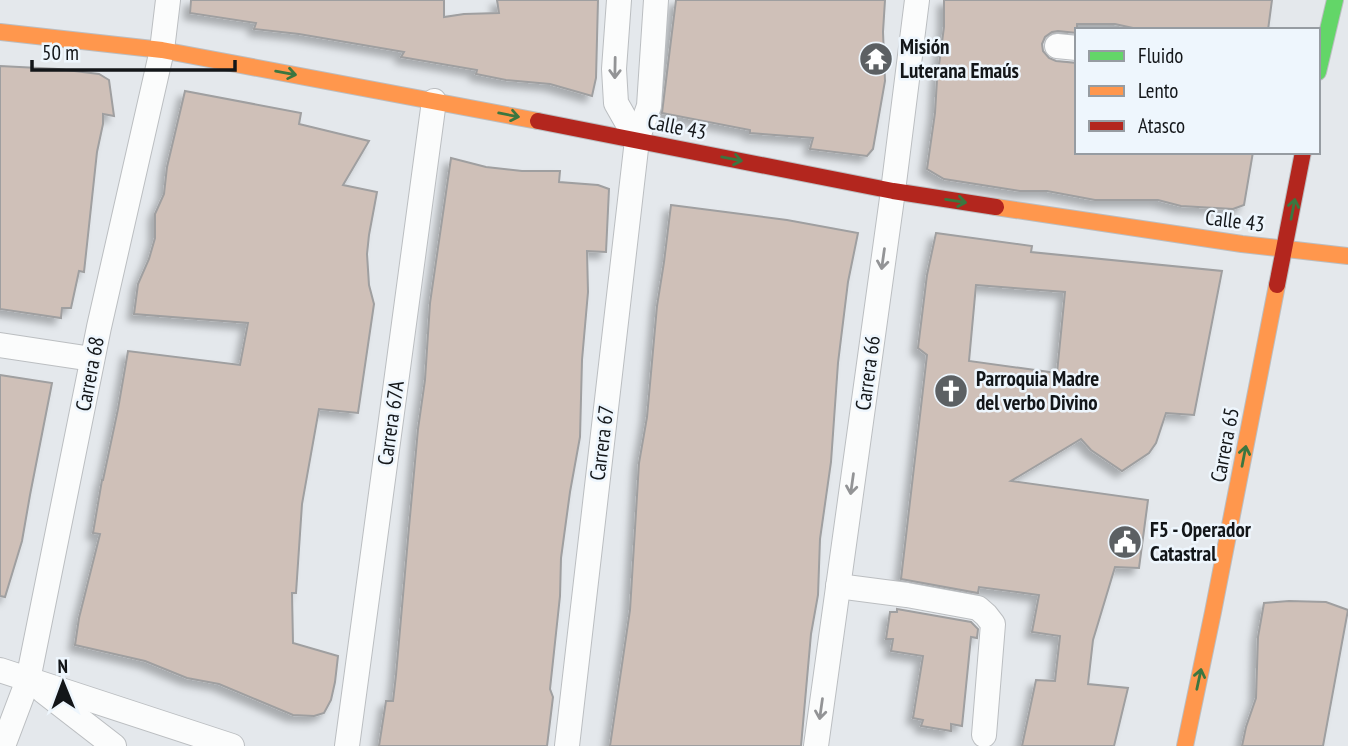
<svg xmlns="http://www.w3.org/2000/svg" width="1348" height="746" font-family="'PT Sans Narrow',sans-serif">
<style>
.building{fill:#cfc0b8;stroke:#9f9fa0;stroke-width:2;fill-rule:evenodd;filter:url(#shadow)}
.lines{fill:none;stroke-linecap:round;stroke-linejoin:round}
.street-casing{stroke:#bbbec1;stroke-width:26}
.fast-casing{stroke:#bbbec1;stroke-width:18}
.slow-casing{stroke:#bbbec1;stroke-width:18}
.jam-casing{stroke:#bbbec1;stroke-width:18}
.street{stroke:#fbfcfc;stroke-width:24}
.fast{stroke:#63d668;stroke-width:16}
.slow{stroke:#ff974d;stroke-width:16}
.jam{stroke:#b3261e;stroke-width:16}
.oneway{stroke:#939496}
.oneway2{stroke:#3b7640}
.labels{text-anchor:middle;stroke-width:5;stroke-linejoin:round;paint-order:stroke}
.poi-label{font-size:21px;font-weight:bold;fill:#131619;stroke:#eef6fd;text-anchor:start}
.street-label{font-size:21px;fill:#131619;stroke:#eef6fd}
</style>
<defs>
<filter id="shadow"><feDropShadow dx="-6" dy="6" stdDeviation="3.5" flood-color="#0004"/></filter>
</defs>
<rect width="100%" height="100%" fill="#e4e8ec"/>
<!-- building -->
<g class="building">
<path d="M191 0H444V17L464 14 499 13 497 0H598L596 78 592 96 550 84 506 80 476 74 477 70 401 57 404 52 299 34 254 29 256 23 190 13Z"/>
<path d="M676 0H885L883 32 885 81 873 149 867 156 810 149 813 138 750 133V130L662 113Z"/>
<path d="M944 0H1272L1268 30H1142L1115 24H1077V33L1058 31 1052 32 1045 37 1042 44 1043 51 1049 58 1056 61 1077 63V152H1253L1244 205 1233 209 1181 206 1158 200H1095L1047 191H1020L944 179 927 169 935 113 937 80 944 27Z"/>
<path d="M0 66 58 69 99 74 109 80 114 116 103 114V124L97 152 84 272 79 271 71 308H62L61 318 0 309Z"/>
<path d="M185 91 301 113 299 124 369 141 343 185 377 192 369 235 367 254 369 285 374 304 358 413 319 409 302 504 296 593H292L293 643 338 656 335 682 331 700 324 713 314 716 293 715 219 684 187 678 145 661 75 645 79 618 100 534 93 533 102 480H103L118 409 128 351 240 365 248 323 134 314 138 284 149 259 155 238V214L164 194 167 167Z"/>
<path d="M451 158 486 167 522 171H560L559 182 598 185 609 189 606 252 587 251 588 292 582 360 580 437 570 492 561 558 560 596 550 689 553 697 547 746H379L386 701H393L396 675 409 527 418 429 425 380 430 303Z"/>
<path d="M671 205 787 220 858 233 848 282 838 363 831 462 820 539 818 595 811 634 801 746H610L630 610 639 463 647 417 657 306 664 262Z"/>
<path d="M936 233 1032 246 1031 252 1222 271 1194 415 1166 413 1156 443 1149 453 1122 471 1091 450 1081 439 1011 481 1148 500 1139 568 1115 567 1093 640 1088 684 1128 688 1114 746H1022L1036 680 1055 681 1060 636 1032 632 1039 595 979 587 978 593 901 579 927 355 918 348 927 275ZM976 285 1065 292 1057 373 969 361Z"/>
<path d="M0 375 52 383 30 495 22 541 5 597 0 596Z"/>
<path d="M1289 601 1326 602 1348 610 1323 746H1242L1246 727 1256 698 1258 637 1264 603Z"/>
<path d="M897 609 971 622 978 629 977 638 971 637 962 726 951 724V731L921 726 923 720 913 718 923 656 891 651 893 639H886L890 612H897Z"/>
</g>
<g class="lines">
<!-- street casing -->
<g class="street-casing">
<g id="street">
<path d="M619 0 614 69 616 103 637 140"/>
<path d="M1057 46 1077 48"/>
<path d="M0 345 92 359"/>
<path d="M838 586 907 595 978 608 986 615 993 624 984 735"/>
<path d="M0 670 232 746"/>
<path d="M43 691 114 746"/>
<path d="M3 746 28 680 99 327 162 50 168 0"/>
<path d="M347 746 434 101"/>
<path d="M567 746 637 140 649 106 656 0"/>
<path d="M816 746 893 191 917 0"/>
</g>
</g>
<!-- fast casing -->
<g class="fast-casing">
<path id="fast" d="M1318 72 1335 0"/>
</g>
<!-- slow casing -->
<g class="slow-casing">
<g id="slow">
<path d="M0 32 162 50 538 121"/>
<path d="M996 207 1242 244 1348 256"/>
<path d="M1185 746 1213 612 1277 285"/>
</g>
</g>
<!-- jam casing -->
<g class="jam-casing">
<g id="jam">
<path d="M538 121 893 191 996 207"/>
<path d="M1277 285 1303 152"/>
</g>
</g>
<!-- street -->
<use href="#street" class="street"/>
<!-- fast -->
<use href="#fast" class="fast"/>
<!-- slow -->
<use href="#slow" class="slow"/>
<!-- jam -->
<use href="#jam" class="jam"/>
</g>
<!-- one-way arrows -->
<defs><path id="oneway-shaft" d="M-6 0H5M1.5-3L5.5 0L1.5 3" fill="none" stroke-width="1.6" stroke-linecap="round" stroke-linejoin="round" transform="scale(1.75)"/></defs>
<g class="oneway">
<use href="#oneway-shaft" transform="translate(615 68) rotate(91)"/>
<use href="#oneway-shaft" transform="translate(883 259) rotate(98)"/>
<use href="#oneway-shaft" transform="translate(852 484) rotate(98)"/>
<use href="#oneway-shaft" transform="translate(821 709) rotate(98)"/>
</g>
<g class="oneway2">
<use href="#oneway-shaft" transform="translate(286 73) rotate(10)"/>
<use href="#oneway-shaft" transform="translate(509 115) rotate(11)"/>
<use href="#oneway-shaft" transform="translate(732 159) rotate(11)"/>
<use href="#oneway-shaft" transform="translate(956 201) rotate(9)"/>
<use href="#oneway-shaft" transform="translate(1293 209) rotate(-79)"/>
<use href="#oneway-shaft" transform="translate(1244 456) rotate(-79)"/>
<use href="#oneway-shaft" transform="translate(1199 679) rotate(-78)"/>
</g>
<!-- icons -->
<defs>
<g id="temple-disc" transform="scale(1.75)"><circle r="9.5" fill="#5c6063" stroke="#eef6fd"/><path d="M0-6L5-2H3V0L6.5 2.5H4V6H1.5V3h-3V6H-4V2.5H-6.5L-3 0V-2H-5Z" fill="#fff"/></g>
<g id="church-disc" transform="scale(1.75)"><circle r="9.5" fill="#5c6063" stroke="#eef6fd"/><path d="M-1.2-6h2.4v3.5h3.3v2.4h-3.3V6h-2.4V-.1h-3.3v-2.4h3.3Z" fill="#fff"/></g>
<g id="civic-disc" transform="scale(1.75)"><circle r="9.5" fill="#5c6063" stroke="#eef6fd"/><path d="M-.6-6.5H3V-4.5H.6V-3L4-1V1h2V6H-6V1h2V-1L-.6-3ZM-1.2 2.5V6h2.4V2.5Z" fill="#fff"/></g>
</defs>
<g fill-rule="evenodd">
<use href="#temple-disc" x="876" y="59"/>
<use href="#church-disc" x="951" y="391"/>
<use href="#civic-disc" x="1125" y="542"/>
</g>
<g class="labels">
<!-- poi labels -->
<g class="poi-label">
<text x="900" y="54">Misión<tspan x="900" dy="24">Luterana Emaús</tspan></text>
<text x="976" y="386">Parroquia Madre<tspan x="976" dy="24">del verbo Divino</tspan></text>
<text x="1150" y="537">F5 - Operador<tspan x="1150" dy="24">Catastral</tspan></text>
</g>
<!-- street labels -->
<g class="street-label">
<text transform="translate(677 127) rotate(11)" y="7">Calle 43</text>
<text transform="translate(1235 221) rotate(7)" y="7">Calle 43</text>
<text transform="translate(868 373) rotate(-82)" y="7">Carrera 66</text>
<text transform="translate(90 374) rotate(-79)" y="7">Carrera 68</text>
<text transform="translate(391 423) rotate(-82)" y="7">Carrera 67A</text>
<text transform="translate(602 443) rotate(-83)" y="7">Carrera 67</text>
<text transform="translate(1225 445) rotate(-79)" y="7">Carrera 65</text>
</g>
</g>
<!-- legend -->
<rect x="1075" y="28" width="245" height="126" fill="#eef6fd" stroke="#969ca2" stroke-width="2"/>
<rect x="1089" y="51" width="35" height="10" fill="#63d668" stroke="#969ca2" stroke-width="2"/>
<text x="1138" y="63" font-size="21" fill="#131619">Fluido</text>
<rect x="1089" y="86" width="35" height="10" fill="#ff974d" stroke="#969ca2" stroke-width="2"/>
<text x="1138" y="98" font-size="21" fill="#131619">Lento</text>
<rect x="1089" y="121" width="35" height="10" fill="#b3261e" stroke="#969ca2" stroke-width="2"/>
<text x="1138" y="133" font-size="21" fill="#131619">Atasco</text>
<!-- north arrow -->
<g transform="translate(63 683) rotate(359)" stroke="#eef6fd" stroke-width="5" paint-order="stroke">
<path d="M0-5L12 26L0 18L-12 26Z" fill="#131619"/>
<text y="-10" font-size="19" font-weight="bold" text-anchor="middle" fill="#131619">N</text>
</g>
<!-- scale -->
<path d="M32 60v10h203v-10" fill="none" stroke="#131619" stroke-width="3.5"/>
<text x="42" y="60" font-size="21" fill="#131619" stroke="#eef6fd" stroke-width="5" paint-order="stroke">50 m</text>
</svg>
